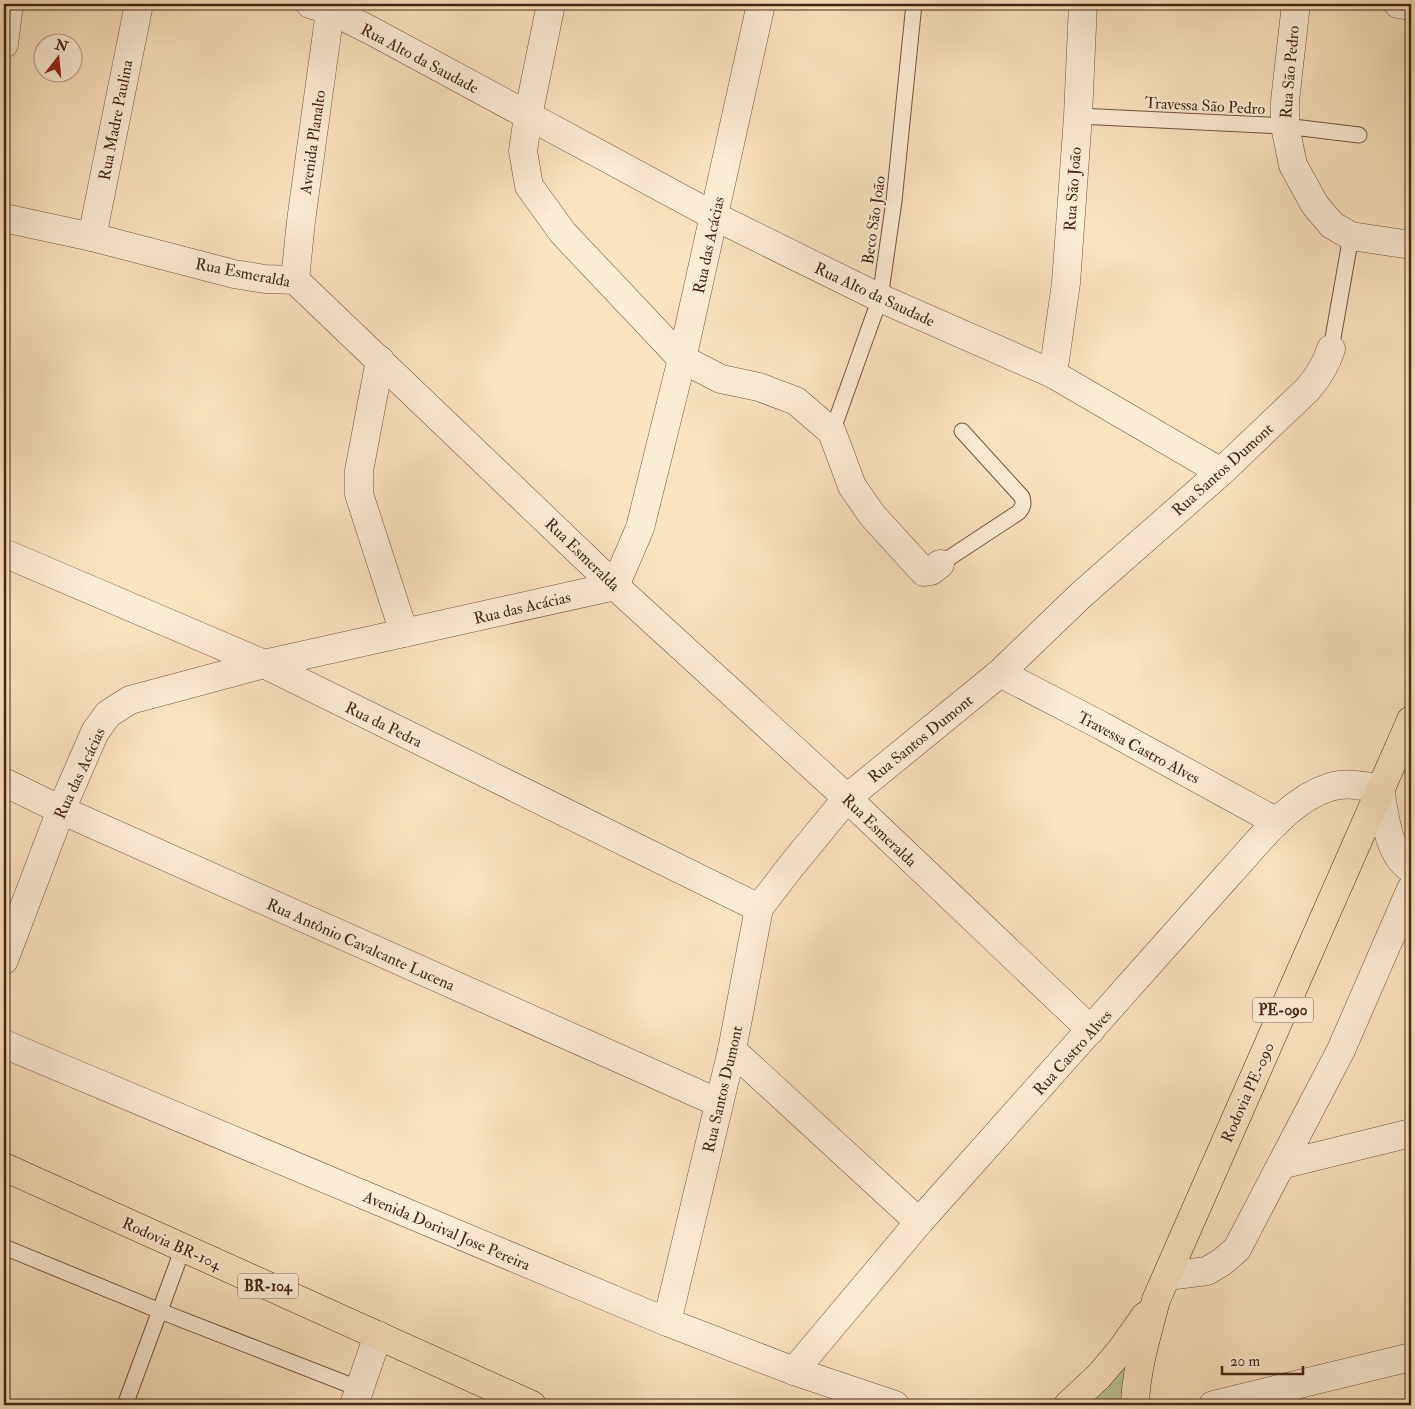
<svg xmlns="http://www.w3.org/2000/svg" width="1415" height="1409" font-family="'IM FELL Double Pica',serif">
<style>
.green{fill:#bcc494;stroke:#827454}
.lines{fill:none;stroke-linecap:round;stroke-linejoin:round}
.lane-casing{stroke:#755440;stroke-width:17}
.street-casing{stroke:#755440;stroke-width:29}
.primary-casing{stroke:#482515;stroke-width:29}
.highway-casing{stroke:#482515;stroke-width:29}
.lane{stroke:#fcedd5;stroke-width:15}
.street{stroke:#fcedd5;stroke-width:28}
.primary{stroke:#fbe3bf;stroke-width:28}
.highway{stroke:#fbe3bf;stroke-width:28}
.labels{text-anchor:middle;stroke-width:4;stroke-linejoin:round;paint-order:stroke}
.shield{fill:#fcedd5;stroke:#7e614f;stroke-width:1}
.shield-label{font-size:15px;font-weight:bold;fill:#482515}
.street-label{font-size:16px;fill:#482515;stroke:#fcedd5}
</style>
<rect width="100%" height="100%" fill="#fbe3bf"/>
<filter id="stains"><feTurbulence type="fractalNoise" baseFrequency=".004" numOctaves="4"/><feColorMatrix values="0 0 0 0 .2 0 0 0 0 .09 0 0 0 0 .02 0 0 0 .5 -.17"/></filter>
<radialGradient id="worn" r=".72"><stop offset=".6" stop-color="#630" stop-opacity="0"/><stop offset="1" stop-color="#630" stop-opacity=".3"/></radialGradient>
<!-- green -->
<path class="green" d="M1139 1336 1126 1405H1082Z"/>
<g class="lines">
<!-- lane casing -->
<g class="lane-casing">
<g id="lane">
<path d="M1078 116 1285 126 1359 135"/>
<path d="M1331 349 1351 236"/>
<path d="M832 432 880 298 894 201 914 4"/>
<path d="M940 564 1019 512C1023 507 1024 504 1022 497L962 431"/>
<path d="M4 1247 160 1311 360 1389"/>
<path d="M125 1405 183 1248"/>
</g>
</g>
<!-- street casing -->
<g class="street-casing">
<g id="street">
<path d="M310 4 330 10 370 30 714 216 880 298 1053 374 1221 472"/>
<path d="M551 4 528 116 523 151 529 186 563 233 682 359 721 379 759 387 796 401 832 432 852 486 872 515 924 572 931 571 940 564"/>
<path d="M1296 4 1285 101V126L1293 165 1315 205 1332 225 1351 236 1411 245"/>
<path d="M1398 4 1411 6"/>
<path d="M4 44 9 4"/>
<path d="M4 218 92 237 234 274 265 279 295 280 615 586 847 798 1091 1030"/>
<path d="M92 237 139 4"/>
<path d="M295 280 301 221 331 4"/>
<path d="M380 360 359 471V494L404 633"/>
<path d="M1053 374 1066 283 1078 116 1083 4"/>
<path d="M4 553 264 664 759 908"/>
<path d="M1000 673 1102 726 1277 822"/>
<path d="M4 782 61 810 719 1103"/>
<path d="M4 960 61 810 95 732 108 714 130 700 264 664 615 586 640 528 682 359 761 4"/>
<path d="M4 1044 667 1322 794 1371 895 1405"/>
<path d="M732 1050 919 1222"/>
<path d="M1281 1165 1411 1133"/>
<path d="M1167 1276 1207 1271 1222 1262 1237 1249 1341 1050 1411 889"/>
<path d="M667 1322 732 1050 759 908 792 865 847 798 1000 673 1081 595 1221 472 1308 389C1319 376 1326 365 1331 349"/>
<path d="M794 1371 919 1222 1228 875C1257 844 1288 800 1330 787 1347 782 1364 786 1380 788 1384 813 1388 855 1411 869"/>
<path d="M354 1405 378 1335"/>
<path d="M1213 1405 1411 1357"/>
</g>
</g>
<!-- primary casing -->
<g class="primary-casing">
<g id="primary">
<path d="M1068 1405 1099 1376 1121 1350 1145 1316"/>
<path d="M1135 1405C1136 1369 1147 1335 1156 1300L1411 720"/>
</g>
</g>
<!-- highway casing -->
<g class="highway-casing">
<path id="highway" d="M4 1167 532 1405"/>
</g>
<!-- lane -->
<use href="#lane" class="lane"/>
<!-- street -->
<use href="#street" class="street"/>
<!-- primary -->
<use href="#primary" class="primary"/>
<!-- highway -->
<use href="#highway" class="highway"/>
</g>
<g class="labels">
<!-- shield labels -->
<g class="shield">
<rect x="1253" y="997.5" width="60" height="25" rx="4"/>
<rect x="238" y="1273.5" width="60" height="25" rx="4"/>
</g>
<g class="shield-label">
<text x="1283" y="1015">PE-090</text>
<text x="268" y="1291">BR-104</text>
</g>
<!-- street labels -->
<g class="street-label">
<text transform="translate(420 58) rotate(28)" y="6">Rua Alto da Saudade</text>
<text transform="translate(1289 72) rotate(-85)" y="6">Rua São Pedro</text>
<text transform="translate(1205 105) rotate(3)" y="6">Travessa São Pedro</text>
<text transform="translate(115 120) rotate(-79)" y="6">Rua Madre Paulina</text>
<text transform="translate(312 142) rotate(-82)" y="6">Avenida Planalto</text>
<text transform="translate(1072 189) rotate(-86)" y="6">Rua São João</text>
<text transform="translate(873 220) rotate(-82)" y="6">Beco São João</text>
<text transform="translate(708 245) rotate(-78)" y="6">Rua das Acácias</text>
<text transform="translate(243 272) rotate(11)" y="6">Rua Esmeralda</text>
<text transform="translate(875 294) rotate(25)" y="6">Rua Alto da Saudade</text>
<text transform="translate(1222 469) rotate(-42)" y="6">Rua Santos Dumont</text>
<text transform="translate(583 554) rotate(44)" y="6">Rua Esmeralda</text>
<text transform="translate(522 607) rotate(-13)" y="6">Rua das Acácias</text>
<text transform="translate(384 724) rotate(26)" y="6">Rua da Pedra</text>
<text transform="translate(920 738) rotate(-39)" y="6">Rua Santos Dumont</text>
<text transform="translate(1139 747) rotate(28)" y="6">Travessa Castro Alves</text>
<text transform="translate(79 773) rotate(-65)" y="6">Rua das Acácias</text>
<text transform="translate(880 830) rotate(44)" y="6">Rua Esmeralda</text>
<text transform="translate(361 944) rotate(24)" y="6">Rua Antônio Cavalcante Lucena</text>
<text transform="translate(1072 1052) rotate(-48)" y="6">Rua Castro Alves</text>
<text transform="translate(722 1089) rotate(-77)" y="6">Rua Santos Dumont</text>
<text transform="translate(1247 1092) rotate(-66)" y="6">Rodovia PE-090</text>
<text transform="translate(447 1230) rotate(23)" y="6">Avenida Dorival Jose Pereira</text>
<text transform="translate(172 1243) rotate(24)" y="6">Rodovia BR-104</text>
</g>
</g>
<!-- margin -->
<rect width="1415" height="1409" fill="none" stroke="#fbe3bf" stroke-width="20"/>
<rect x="5" y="5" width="1405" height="1399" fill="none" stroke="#482515" stroke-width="2.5"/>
<rect x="10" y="10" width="1395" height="1389" fill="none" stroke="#482515"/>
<!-- north arrow -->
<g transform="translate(58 58) rotate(16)"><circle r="24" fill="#fcedd5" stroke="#b49d88"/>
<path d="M0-4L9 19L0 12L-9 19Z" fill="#8f2418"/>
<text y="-8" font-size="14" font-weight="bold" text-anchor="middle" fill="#482515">N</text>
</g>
<!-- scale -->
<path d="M1222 1366v8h81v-8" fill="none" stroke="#482515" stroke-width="2.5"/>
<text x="1230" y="1366" font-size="15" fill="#482515" stroke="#fcedd5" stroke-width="4" paint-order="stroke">20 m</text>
<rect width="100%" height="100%" filter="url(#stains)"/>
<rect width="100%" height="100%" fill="url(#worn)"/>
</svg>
